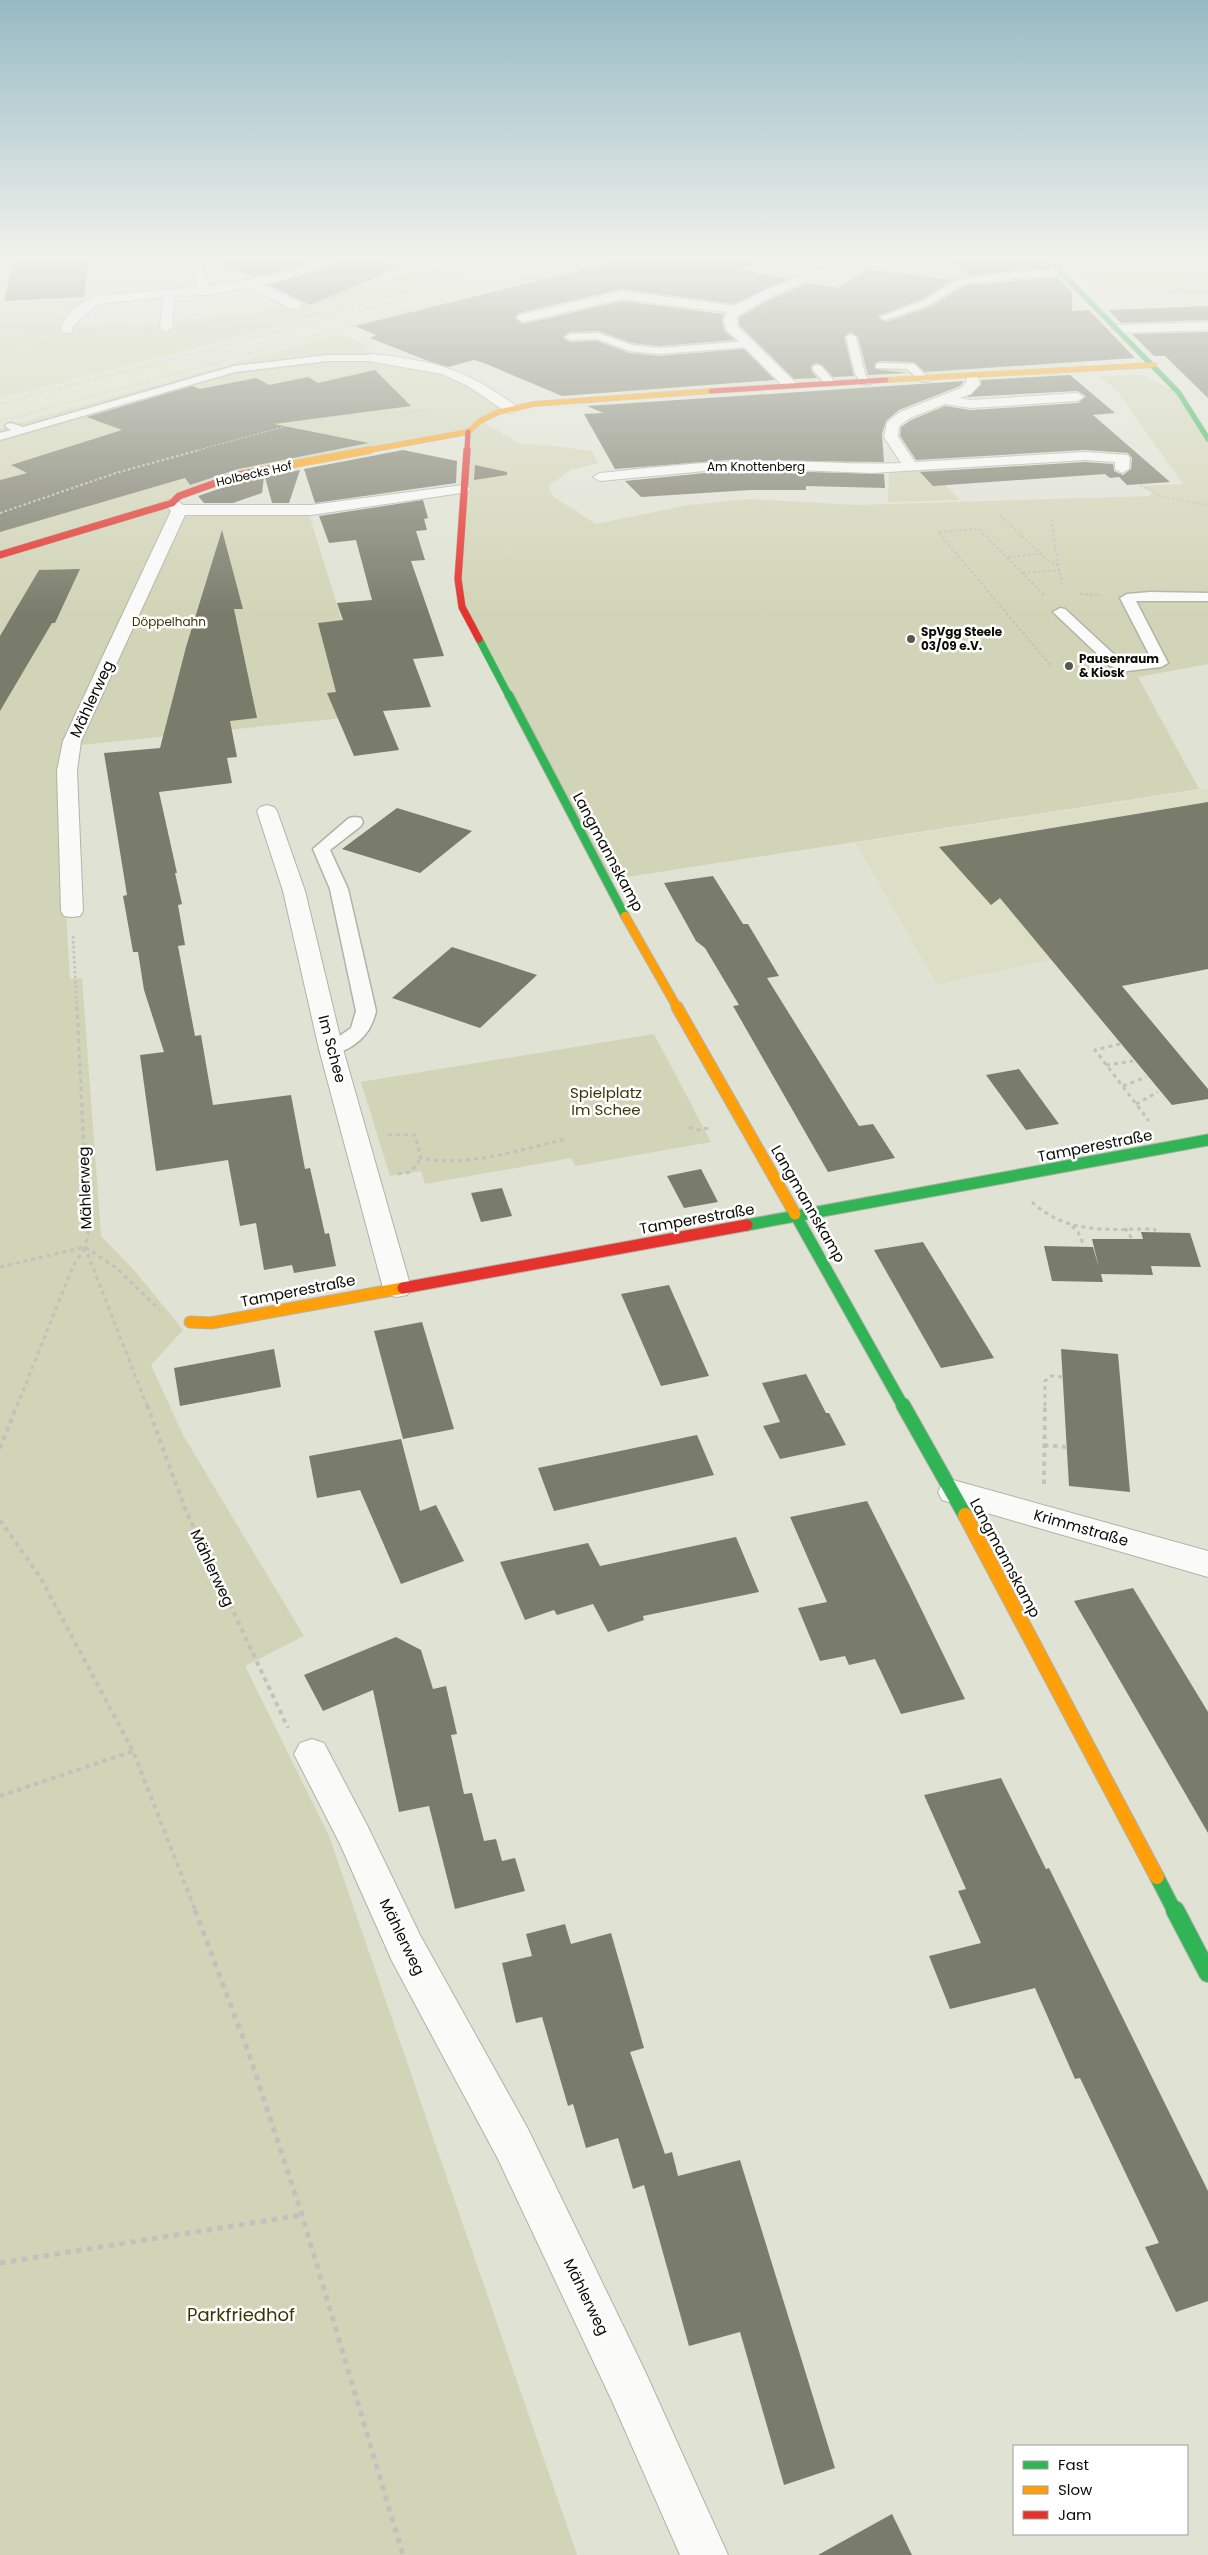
<svg xmlns="http://www.w3.org/2000/svg" width="1208" height="2555" font-family="Poppins,sans-serif">
<style>
.built{fill:#dcdfc6}
.green{fill:#d1d4b6}
.building{fill:#7a7c6b}
.lines{fill:none;stroke-linecap:round;stroke-linejoin:round}
.lane-casing{stroke:#b1b3a8;stroke-width:3}
.street-casing{stroke:#b1b3a8;stroke-width:2}
.fast-far5-casing{stroke:#b1b3a8;stroke-width:6}
.fast-far4-casing{stroke:#b1b3a8;stroke-width:8}
.fast-far3-casing{stroke:#b1b3a8;stroke-width:10}
.fast-far2-casing{stroke:#b1b3a8;stroke-width:13}
.fast-far1-casing{stroke:#b1b3a8;stroke-width:16}
.fast-casing{stroke:#b1b3a8;stroke-width:20}
.slow-far4-casing{stroke:#b1b3a8;stroke-width:6}
.slow-far3-casing{stroke:#b1b3a8;stroke-width:8}
.slow-far2-casing{stroke:#b1b3a8;stroke-width:10}
.slow-far1-casing{stroke:#b1b3a8;stroke-width:13}
.slow-casing{stroke:#b1b3a8;stroke-width:16}
.jam-far2-casing{stroke:#b1b3a8;stroke-width:6}
.jam-far1-casing{stroke:#b1b3a8;stroke-width:8}
.jam-casing{stroke:#b1b3a8;stroke-width:13}
.path-far5{stroke:#c1c2be;stroke-width:1;stroke-dasharray:2 2;stroke-linecap:butt}
.path-far4{stroke:#c1c2be;stroke-width:2;stroke-dasharray:2.5 2.5;stroke-linecap:butt}
.path-far3{stroke:#c1c2be;stroke-width:2.5;stroke-dasharray:2.5 2.5;stroke-linecap:butt}
.path-far2{stroke:#c1c2be;stroke-width:3;stroke-dasharray:4 4;stroke-linecap:butt}
.path-far1{stroke:#c1c2be;stroke-width:4;stroke-dasharray:4.5 4.5;stroke-linecap:butt}
.path{stroke:#c1c2be;stroke-width:5;stroke-dasharray:5.5 5.5;stroke-linecap:butt}
.lane{fill:#fafbf9;fill-rule:evenodd}
.street{fill:#fafbf9;fill-rule:evenodd}
.fast-far5{stroke:#30b455;stroke-width:5}
.fast-far4{stroke:#30b455;stroke-width:7}
.fast-far3{stroke:#30b455;stroke-width:8}
.fast-far2{stroke:#30b455;stroke-width:11}
.fast-far1{stroke:#30b455;stroke-width:14}
.fast{stroke:#30b455;stroke-width:18}
.slow-far4{stroke:#ff9f0a;stroke-width:5}
.slow-far3{stroke:#ff9f0a;stroke-width:7}
.slow-far2{stroke:#ff9f0a;stroke-width:8}
.slow-far1{stroke:#ff9f0a;stroke-width:11}
.slow{stroke:#ff9f0a;stroke-width:14}
.jam-far2{stroke:#e5322d;stroke-width:5}
.jam-far1{stroke:#e5322d;stroke-width:7}
.jam{stroke:#e5322d;stroke-width:11}
.rail{stroke:#bcbdba;stroke-width:2;stroke-dasharray:1 2.5;stroke-linecap:butt}
.poi-dot{fill:#56574d;stroke:#fff;stroke-width:2}
.labels{text-anchor:middle;stroke-width:5;stroke-linejoin:round;paint-order:stroke}
.far-street-label{font-size:12px;fill:#0b0c04;stroke:#fff}
.far-park-label{font-size:12px;fill:#353802;stroke:#fff}
.far-poi-label{font-size:12px;font-weight:bold;fill:#0b0c04;stroke:#fff;text-anchor:start}
.street-label{font-size:15px;fill:#0b0c04;stroke:#fff}
.park-label{font-size:15px;fill:#353802;stroke:#fff}
.near-park-label{font-size:18px;fill:#353802;stroke:#fff}
</style>
<rect width="100%" height="100%" fill="#e0e2d4"/>
<!-- built -->
<g class="built">
<path d="M0 258H188L204 290 113 298 0 302Z"/>
<path d="M544 258H1032L1038 272 1084 280 1031 288 1016 303 1098 376H961L603 399 582 371 396 318 0 428V398Z"/>
<path d="M1208 789V926L937 984 856 843Z"/>
</g>
<!-- green -->
<g class="green">
<path d="M472 258H544L0 398V303L113 298 102 299 66 327 138 325 255 312Z"/>
<path d="M1071 258H1208V295L1100 293 1084 280Z"/>
<path d="M340 334 365 344 374 358 446 371 512 409 481 421 520 444 545 445 592 451 598 463 570 470 548 487 554 497 596 524 688 505 748 499 857 505 1150 496 1152 493 1141 486 1183 484 1117 391 1098 376 1143 375 1178 393 1208 444V664L1138 677 1199 789 607 880 461 606 468 431 238 475 178 495 179 510 308 511 371 715 71 746 66 914 70 979 82 978 101 1236 134 1270 183 1330 151 1365 183 1435 304 1636 245 1666 329 1836 577 2555H0V428Z"/>
<path d="M930 470 960 500 888 502 889 471Z"/>
<path d="M654 1034 711 1142 575 1166 571 1158 425 1184 421 1171 390 1176 361 1082Z"/>
</g>
<!-- building -->
<g class="building">
<path d="M15 258H89L84 297 4 301Z"/>
<path d="M212 258 297 262 301 258H325L277 273 251 277Z"/>
<path d="M352 258H377L385 263 403 266 310 305 268 285Z"/>
<path d="M631 258H706L712 264 723 258H762L740 269 789 279 734 304 622 289 519 313 515 318 523 324 622 301 724 314 722 322 725 331 735 340 659 346 632 343 598 331 570 332 563 338 570 342 597 341 629 353 659 356 744 349 775 380 562 396 484 363 474 360 448 367 428 361 370 338 376 335 355 326Z"/>
<path d="M943 258H1045L1051 268 970 276Z"/>
<path d="M867 269 953 280 922 299 878 316 886 322 930 307 964 286 1057 277 1072 292V311L1089 310 1135 358 925 372 914 362 880 361 875 363V369L908 373 868 375 858 337 850 332 844 337 854 376 833 377 822 365 817 363 812 365 811 370 817 378 794 379 739 325V317L777 296 809 283 839 288Z"/>
<path d="M1208 306V320L1121 323 1108 310Z"/>
<path d="M1208 332V398L1165 356H1154L1132 334Z"/>
<path d="M375 370 411 406 274 424 369 443 238 469 190 485 185 478 0 532V480L27 473 11 465 122 430 87 417 192 386 200 389 256 378 269 385 308 377 318 383Z"/>
<path d="M1070 375 1115 413 1093 415 1170 482 1127 485 1119 477 1110 478 1105 474 933 486 920 472 1085 462 1113 464 1114 471 1123 475 1131 469 1132 458 1128 453 1085 450 916 460 900 436 901 427 911 420 945 406 971 410 1078 403 1086 396 1077 391 967 397 981 385V380Z"/>
<path d="M964 381 960 386 899 410 886 421 882 434 884 462 728 460 615 469 584 414 603 413 587 406Z"/>
<path d="M403 450 457 461 456 483 315 503 304 469Z"/>
<path d="M475 465 507 472V475L474 480Z"/>
<path d="M300 470 289 503H272L265 477Z"/>
<path d="M771 471 884 474 885 488 806 486V490H750L641 497 625 481 705 473Z"/>
<path d="M264 477 262 493 233 503H204L198 496 242 481Z"/>
<path d="M423 500 428 518 424 519 427 530 416 531 425 560 411 561 444 656 413 659 431 707 383 711 399 750 354 756 327 693 336 692 318 623 343 620 337 603 372 600 356 540 329 543 319 516Z"/>
<path d="M222 530 243 609H234L257 718 230 721 237 757 227 758 232 783 159 792 177 873H175L182 904 178 905 185 945 178 946 195 1036 201 1035 213 1105 291 1095 305 1169 310 1168 325 1234 329 1233 336 1266 294 1273 292 1265 264 1270 256 1223 240 1226 228 1160 156 1171 140 1055 164 1052 144 990 138 952H133L123 896 127 895 104 753 160 748 186 647Z"/>
<path d="M80 569 55 623H52L0 711V636L39 570Z"/>
<path d="M1208 802V969L1122 986 1208 1089V1099L1172 1105 1000 898 991 905 939 847Z"/>
<path d="M397 808 472 831 420 873 342 849Z"/>
<path d="M713 876 743 924H748L779 976 767 978 859 1126 873 1124 895 1158 828 1172 733 1006 739 1005 705 948 696 941 664 883Z"/>
<path d="M452 947 537 975 480 1028 392 998Z"/>
<path d="M1019 1069 1059 1124 1026 1130 986 1075Z"/>
<path d="M701 1169 718 1202 684 1208 667 1176Z"/>
<path d="M502 1188 512 1216 481 1222 471 1193Z"/>
<path d="M1141 1232 1190 1233 1201 1267 1151 1266 1153 1275 1101 1274 1103 1282 1052 1281 1044 1246 1093 1247 1099 1268 1092 1239H1143Z"/>
<path d="M923 1242 958 1299 994 1358 941 1368 874 1250Z"/>
<path d="M669 1285 709 1376 661 1386 621 1294Z"/>
<path d="M422 1322 454 1429 403 1439 374 1331Z"/>
<path d="M274 1349 281 1387 180 1406 174 1368Z"/>
<path d="M1061 1349 1118 1354 1130 1492 1069 1486Z"/>
<path d="M806 1374 826 1413H829L846 1445 780 1459 763 1426 780 1422 762 1383Z"/>
<path d="M697 1435 714 1475 554 1511 538 1468Z"/>
<path d="M401 1439 420 1511 436 1505 464 1561 401 1584 360 1490 317 1498 309 1456Z"/>
<path d="M867 1501 909 1584 965 1699 901 1714 875 1659 849 1665 845 1656 820 1661 798 1608 827 1602 790 1517Z"/>
<path d="M736 1537 759 1592 643 1616 644 1620 608 1632 593 1604 557 1615 554 1610 525 1620 500 1562 588 1543 600 1566Z"/>
<path d="M1133 1588 1208 1712V1833L1074 1601Z"/>
<path d="M396 1637 421 1650 433 1689 446 1686 457 1734 451 1735 464 1794 472 1793 484 1841 496 1839 502 1861 515 1858 525 1891 455 1909 429 1806 399 1812 373 1690 323 1711 304 1675Z"/>
<path d="M1001 1778 1046 1869 1049 1868 1208 2191V2301L1176 2312 1145 2247 1159 2243 1080 2078 1075 2079 1035 1988 950 2009 929 1956 981 1943 958 1891 966 1889 924 1795Z"/>
<path d="M565 1924 571 1944 611 1933 644 2048 630 2052 665 2154 672 2152 678 2176 740 2160 835 2468 784 2485 740 2332 689 2346 644 2185 633 2189 618 2138 586 2148 573 2104 568 2106 542 2017 516 2023 502 1963 532 1956 526 1934Z"/>
<path d="M892 2514 912 2555H818Z"/>
</g>
<g class="lines">
<!-- lane casing -->
<g class="lane-casing">
<g id="lane">
<path d="M708 258H721L712 262Z"/>
<path d="M781 258C796 258 830 256 841 265L836 268 786 261Z"/>
<path d="M1061 269 1064 270V274L963 284 929 305 885 320 880 317 923 301 957 280 1004 273Z"/>
<path d="M598 333 632 345 659 348 749 341 754 344 749 347 659 354 630 351 597 339 570 340 565 337 570 334Z"/>
<path d="M851 334 856 337 865 374 871 382 870 384H862L855 374 846 337Z"/>
<path d="M328 355H373L378 358 373 361H328L235 372 0 440V433L11 430 5 426 7 424 11 423 23 427 234 366Z"/>
<path d="M880 363 914 364 930 379 929 381H921L907 369 876 368V364Z"/>
<path d="M817 365 821 366 834 381V385H826L813 370V366Z"/>
<path d="M1150 592 1208 593V601H1136L1168 663 1161 667 1127 671 1110 666 1053 612 1060 608 1065 609 1120 660 1128 663 1152 660 1120 598 1127 594Z"/>
<path d="M355 817 361 818 363 822 361 826 330 850 348 889 376 1011C371 1035 354 1049 331 1055L324 1053 321 1049 351 1028 356 1011 330 889 313 849 349 818Z"/>
</g>
</g>
<!-- street casing -->
<g class="street-casing">
<g id="street">
<path d="M187 258H199L209 286 277 275 332 258H350L283 280 261 285 300 303V309H292L248 288 205 295 175 296 172 328 166 332 160 328 163 297 97 304 73 326 71 333H63L61 330C61 318 84 300 95 296L198 287Z"/>
<path d="M379 258C395 258 437 258 448 268L442 271 385 261Z"/>
<path d="M846 258H863L776 294 737 316V326L795 382 797 385 795 388H785L727 330 724 321 727 312 622 299 523 322 517 318 519 315 622 291 734 306 768 289Z"/>
<path d="M1208 322V330L1118 333 1112 329 1118 325Z"/>
<path d="M373 354C419 359 458 366 497 393 504 398 513 402 518 409L511 413 506 412 468 386 442 374 368 361 367 358 368 355Z"/>
<path d="M972 373 977 374 980 384 971 394 960 398 971 400 1077 393 1084 397 1077 401 971 408 945 404 910 418 899 426 898 437 915 462 1085 452 1128 455 1130 458 1129 469 1122 473 1115 469V462L1085 460 872 473 771 469 705 471 600 481 593 477 600 473C657 467 714 460 771 461 815 461 858 465 901 463L884 437 887 422 900 412 961 388 966 383 967 374Z"/>
<path d="M463 485 468 486 470 489 468 492 311 515H185L81 741 77 771 83 911 80 916 72 917 64 916 61 911 57 771 63 741 171 511 164 503 167 500H177L183 505H311Z"/>
<path d="M267 805 274 807 277 811 305 891 343 1049 411 1288 407 1295 397 1297 387 1295 383 1288 319 1049 283 891 257 811 260 807Z"/>
<path d="M953 1480 1208 1551V1577L942 1500 938 1492 942 1484Z"/>
<path d="M312 1739 324 1743 367 1825 420 1935 528 2129 644 2369 728 2555H680L612 2401 498 2159 392 1961 340 1844 294 1754 300 1743Z"/>
</g>
</g>
<!-- fast-far5 casing -->
<g class="fast-far5-casing">
<path id="fast-far5" d="M1053 258 1061 272 1179 393 1208 439"/>
</g>
<!-- fast-far4 casing -->
<g class="fast-far4-casing">
<path id="fast-far4" d="M479 639 509 696"/>
</g>
<!-- fast-far3 casing -->
<g class="fast-far3-casing">
<path id="fast-far3" d="M509 695 625 916"/>
</g>
<!-- fast-far2 casing -->
<g class="fast-far2-casing">
<g id="fast-far2">
<path d="M795 1214 903 1406"/>
<path d="M747 1225 1208 1140"/>
</g>
</g>
<!-- fast-far1 casing -->
<g class="fast-far1-casing">
<g id="fast-far1">
<path d="M903 1405 965 1515"/>
<path d="M1157 1877 1175 1912"/>
</g>
</g>
<!-- fast casing -->
<g class="fast-casing">
<path id="fast" d="M1175 1910 1208 1973"/>
</g>
<!-- slow-far4 casing -->
<g class="slow-far4-casing">
<g id="slow-far4">
<path d="M886 380 1154 365"/>
<path d="M364 451 468 432 480 421 499 412 534 404 711 391"/>
</g>
</g>
<!-- slow-far3 casing -->
<g class="slow-far3-casing">
<path id="slow-far3" d="M289 465 370 450"/>
</g>
<!-- slow-far2 casing -->
<g class="slow-far2-casing">
<path id="slow-far2" d="M625 916 678 1009"/>
</g>
<!-- slow-far1 casing -->
<g class="slow-far1-casing">
<g id="slow-far1">
<path d="M677 1007 795 1214"/>
<path d="M190 1322 211 1323 403 1288"/>
</g>
</g>
<!-- slow casing -->
<g class="slow-casing">
<path id="slow" d="M965 1515 1157 1877"/>
</g>
<!-- jam-far2 casing -->
<g class="jam-far2-casing">
<g id="jam-far2">
<path d="M711 391 886 380"/>
<path d="M467 451 468 432"/>
</g>
</g>
<!-- jam-far1 casing -->
<g class="jam-far1-casing">
<g id="jam-far1">
<path d="M467 450 458 579 462 607 479 639"/>
<path d="M0 555 172 503 179 496 238 475 289 465"/>
</g>
</g>
<!-- jam casing -->
<g class="jam-casing">
<path id="jam" d="M403 1288 747 1225"/>
</g>
<!-- path-far5 -->
<g class="path-far5">
<path d="M467 262 483 258"/>
<path d="M1117 290H1174L1208 275"/>
<path d="M319 300 385 283"/>
<path d="M192 326 257 315"/>
<path d="M0 331 41 325"/>
<path d="M97 332 143 330"/>
<path d="M0 357 45 344"/>
<path d="M195 451 290 425 331 417 432 410"/>
</g>
<!-- path-far4 -->
<g class="path-far4">
<path d="M1140 485 1164 497 1208 505"/>
<path d="M0 513 116 473 199 450"/>
<path d="M1000 515 1047 560 1058 565 1063 587"/>
<path d="M1051 519 1058 565"/>
<path d="M1008 557 1039 554"/>
<path d="M1023 573 1059 570"/>
<path d="M1080 594 1101 595"/>
<path d="M1044 595 979 529 938 532 1052 667"/>
</g>
<!-- path-far3 -->
<path class="path-far3" d="M73 936 77 1009"/>
<!-- path-far2 -->
<g class="path-far2">
<path d="M77 1007 88 1235 85 1247 147 1406"/>
<path d="M1120 1044 1095 1050 1149 1121"/>
<path d="M1106 1065 1133 1061"/>
<path d="M1123 1086 1146 1077"/>
<path d="M1136 1104 1158 1092"/>
<path d="M689 1127 696 1130 710 1128"/>
<path d="M388 1135H415L421 1158C469 1168 520 1149 567 1139"/>
<path d="M398 1174 411 1172 421 1158"/>
<path d="M1032 1202C1068 1235 1108 1229 1154 1229L1156 1231"/>
<path d="M1072 1226 1078 1232 1084 1246"/>
<path d="M1125 1228 1132 1239"/>
<path d="M0 1267 85 1247 115 1267 160 1310"/>
<path d="M17 1406 73 1266 85 1248"/>
<path d="M1045 1406V1381L1051 1376 1063 1377"/>
</g>
<!-- path-far1 -->
<g class="path-far1">
<path d="M147 1405 186 1511 288 1728"/>
<path d="M1044 1445 1066 1447"/>
<path d="M0 1448 17 1405"/>
<path d="M1044 1484 1045 1405"/>
<path d="M0 1520 40 1577 133 1751 196 1912"/>
<path d="M0 1796 133 1751"/>
</g>
<!-- path -->
<g class="path">
<path d="M195 1910 249 2054 302 2215 403 2555"/>
<path d="M0 2263 302 2215"/>
</g>
<!-- lane -->
<use href="#lane" class="lane"/>
<!-- street -->
<use href="#street" class="street"/>
<!-- fast-far5 -->
<use href="#fast-far5" class="fast-far5"/>
<!-- fast-far4 -->
<use href="#fast-far4" class="fast-far4"/>
<!-- fast-far3 -->
<use href="#fast-far3" class="fast-far3"/>
<!-- fast-far2 -->
<use href="#fast-far2" class="fast-far2"/>
<!-- fast-far1 -->
<use href="#fast-far1" class="fast-far1"/>
<!-- fast -->
<use href="#fast" class="fast"/>
<!-- slow-far4 -->
<use href="#slow-far4" class="slow-far4"/>
<!-- slow-far3 -->
<use href="#slow-far3" class="slow-far3"/>
<!-- slow-far2 -->
<use href="#slow-far2" class="slow-far2"/>
<!-- slow-far1 -->
<use href="#slow-far1" class="slow-far1"/>
<!-- slow -->
<use href="#slow" class="slow"/>
<!-- jam-far2 -->
<use href="#jam-far2" class="jam-far2"/>
<!-- jam-far1 -->
<use href="#jam-far1" class="jam-far1"/>
<!-- jam -->
<use href="#jam" class="jam"/>
<!-- rail -->
<g class="rail">
<path d="M0 404 559 258"/>
<path d="M0 421 605 258"/>
</g>
</g>
<!-- sky -->
<linearGradient id="sky" x2="0" y2="1"><stop stop-color="#97bac4"/><stop offset="0.42" stop-color="#f1f2ec"/><stop offset="1" stop-color="#f1f2ec" stop-opacity="0"/></linearGradient>
<rect width="1208" height="616" fill="url(#sky)"/>
<!-- markers -->
<g class="poi-dot">
<circle cx="911" cy="639" r="5"/>
<circle cx="1069" cy="666" r="5"/>
</g>
<g class="labels">
<!-- far-street labels -->
<g class="far-street-label">
<text x="756" y="471">Am Knottenberg</text>
<text transform="translate(254 474) rotate(-13)" y="4">Holbecks Hof</text>
</g>
<!-- far-park labels -->
<g class="far-park-label">
<text x="169" y="626">Döppelhahn</text>
</g>
<!-- far-poi labels -->
<g class="far-poi-label">
<text x="921" y="636">SpVgg Steele<tspan x="921" dy="14">03/09 e.V.</tspan></text>
<text x="1079" y="663">Pausenraum<tspan x="1079" dy="14">&amp; Kiosk</tspan></text>
</g>
<!-- street labels -->
<g class="street-label">
<text transform="translate(92 699) rotate(-65)" y="5">Mählerweg</text>
<text transform="translate(608 852) rotate(62)" y="5">Langmannskamp</text>
<text transform="translate(332 1049) rotate(75)" y="5">Im Schee</text>
<text transform="translate(1095 1146) rotate(-11)" y="5">Tamperestraße</text>
<text transform="translate(85 1188) rotate(-92)" y="5">Mählerweg</text>
<text transform="translate(808 1204) rotate(60)" y="5">Langmannskamp</text>
<text transform="translate(697 1219) rotate(-10)" y="5">Tamperestraße</text>
<text transform="translate(298 1291) rotate(-11)" y="5">Tamperestraße</text>
<text transform="translate(1081 1528) rotate(16)" y="5">Krimmstraße</text>
<text transform="translate(1005 1558) rotate(62)" y="5">Langmannskamp</text>
<text transform="translate(212 1568) rotate(65)" y="5">Mählerweg</text>
<text transform="translate(402 1937) rotate(64)" y="5">Mählerweg</text>
<text transform="translate(586 2297) rotate(64)" y="5">Mählerweg</text>
</g>
<!-- park labels -->
<g class="park-label">
<text x="606" y="1098">Spielplatz<tspan x="606" dy="17">Im Schee</tspan></text>
</g>
<!-- near-park labels -->
<g class="near-park-label">
<text x="241" y="2321">Parkfriedhof</text>
</g>
</g>
<!-- legend -->
<rect x="1013" y="2445" width="175" height="90" fill="#ffffff" stroke="#9d9e9b"/>
<rect x="1023" y="2461" width="25" height="8" fill="#30b455" stroke="#9d9e9b"/>
<text x="1058" y="2470" font-size="15" fill="#0b0c04">Fast</text>
<rect x="1023" y="2486" width="25" height="8" fill="#ff9f0a" stroke="#9d9e9b"/>
<text x="1058" y="2495" font-size="15" fill="#0b0c04">Slow</text>
<rect x="1023" y="2511" width="25" height="8" fill="#e5322d" stroke="#9d9e9b"/>
<text x="1058" y="2520" font-size="15" fill="#0b0c04">Jam</text>
</svg>
